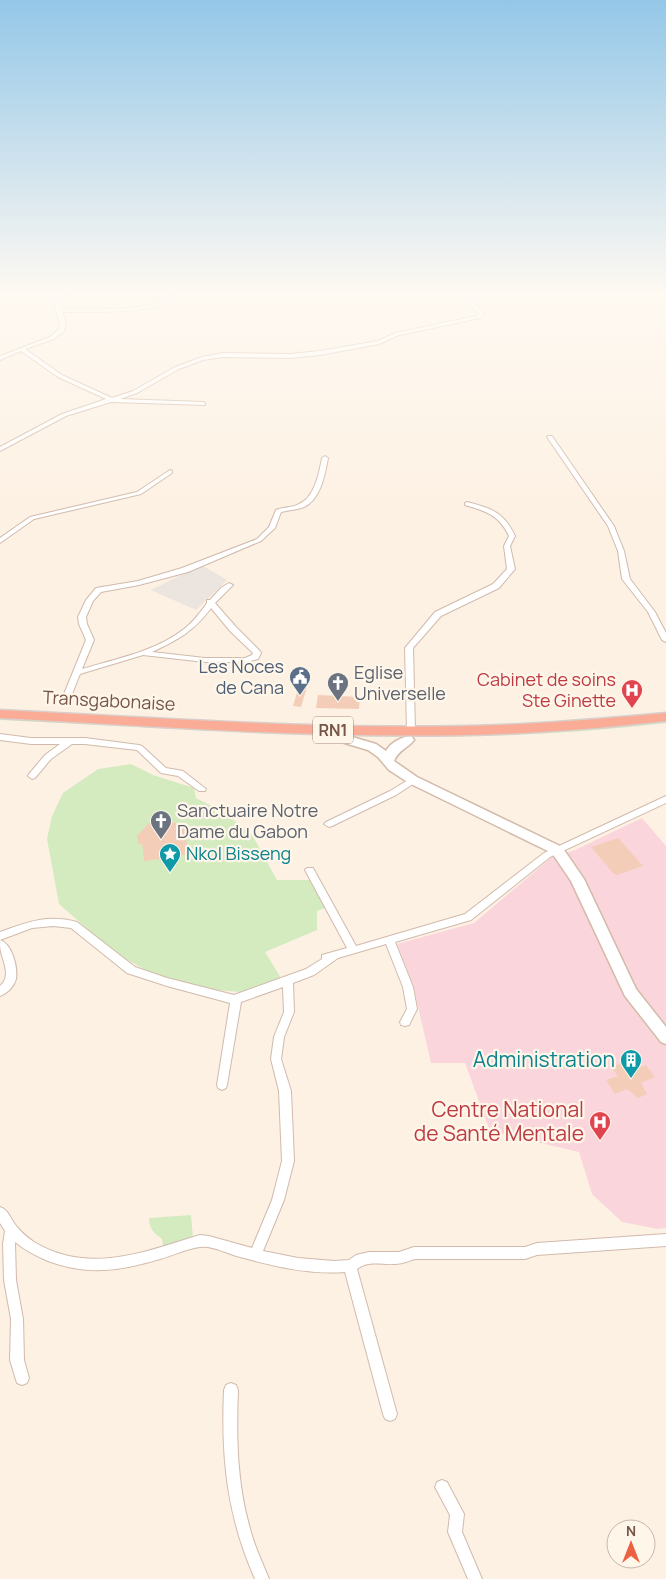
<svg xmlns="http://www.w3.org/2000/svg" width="666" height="1579" font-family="Manrope,sans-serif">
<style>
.industrial{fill:#ece4de}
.medical{fill:#fbd5dc}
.green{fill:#d4ebc0}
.building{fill:#f4cdb9}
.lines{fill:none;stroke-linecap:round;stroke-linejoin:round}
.street-casing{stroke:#d1baac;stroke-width:2}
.secondary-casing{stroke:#d4baa9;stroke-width:3}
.highway-casing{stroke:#d9d0cc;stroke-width:3}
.street{fill:#fff;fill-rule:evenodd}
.secondary{fill:#fff;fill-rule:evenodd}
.highway{fill:#faac97;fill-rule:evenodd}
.labels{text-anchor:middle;stroke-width:4.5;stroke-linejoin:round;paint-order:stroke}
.shield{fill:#fff6ea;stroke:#9f8679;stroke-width:1}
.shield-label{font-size:16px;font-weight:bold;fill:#765648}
.service-label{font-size:18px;fill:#4e5e75;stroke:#fff6ea;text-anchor:end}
.worship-label{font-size:18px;fill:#5b616d;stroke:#fff6ea;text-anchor:start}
.health-label{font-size:18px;fill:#be3a42;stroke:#fff6ea;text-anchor:end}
.street-label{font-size:18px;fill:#765648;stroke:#fff6ea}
.culture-label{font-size:18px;fill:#0d838f;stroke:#fff6ea;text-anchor:start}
.near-culture-label{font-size:21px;fill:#0d838f;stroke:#fff6ea;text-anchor:end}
.near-health-label{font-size:21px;fill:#be3a42;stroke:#fff6ea;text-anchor:end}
</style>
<rect width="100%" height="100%" fill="#fdf1e3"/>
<!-- industrial -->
<path class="industrial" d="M201 565 227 580 196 610 151 590Z"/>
<!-- medical -->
<path class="medical" d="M642 818 666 846V1228L658 1229 622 1222 592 1194 579 1152 490 1131 465 1063H431L413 985 397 944 474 923 552 857 575 850Z"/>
<!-- green -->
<g class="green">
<path d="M0 717 469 735 578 730 666 720V723C445 750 222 730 0 720Z"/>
<path d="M131 764 153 775 194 788 196 798 224 812 252 835 277 880H311L325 908 317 911V930L265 952 281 978 241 992 215 990 153 974 115 953 59 904 47 839 52 816 63 793 98 769Z"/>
<path d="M191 1215 193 1238 164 1250 162 1239C154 1233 149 1229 149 1218Z"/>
</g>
<!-- building -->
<g class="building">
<path d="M299 686 307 687 301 707 293 706Z"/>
<path d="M318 695 360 697 359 709 316 708Z"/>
<path d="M163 818 176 823 180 829 185 828 188 854 172 857 173 861 161 862 160 859 144 861 142 843 138 844 137 836 152 820Z"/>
<path d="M618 838 643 866 617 875 613 873 591 847Z"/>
<path d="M625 1062 631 1071 646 1065 655 1077 641 1083 647 1094 638 1098 627 1089 615 1094 606 1080 618 1076 611 1067Z"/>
</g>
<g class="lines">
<!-- street casing -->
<g class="street-casing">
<g id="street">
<path d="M64 292H69L59 302 61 309C92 309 155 313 178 292H183C181 295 178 298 175 300 151 314 91 312 62 312L66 322 64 331 54 339 25 349 62 375 112 398 133 391 175 367 202 357 223 353 290 354 320 351 378 341 395 333 476 316 478 314 462 292H467L484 314 480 318 399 335 379 344 320 355 290 358 223 357 203 360 179 369 137 393 120 399 203 402 205 403V405L111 402 66 416 0 451V447L62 414 106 399 58 377 21 351 0 360V356L50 337 59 329 60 322 53 302Z"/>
<path d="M255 292H261L252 299H248V297Z"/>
<path d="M548 436H552L614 526 624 551 630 579 655 612 666 633V642L662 640 648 612 622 579 618 551 608 526 547 437Z"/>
<path d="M325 456 328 458C325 474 321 499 304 507 297 510 289 510 281 512L275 528 261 541 188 572 139 585 101 592 93 601 86 617 87 624 94 640 82 669C116 659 156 651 184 629 193 622 200 613 207 603V600H210L221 588 229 583 233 585 215 603 236 627 260 651 261 653 258 659 246 662H205L143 655 80 674 70 699 69 701H63L62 699 86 640 79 624 78 617 86 600 96 588 138 581 182 568 257 539 269 527 276 510C283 507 292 508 299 504 315 497 319 473 322 458ZM211 608 230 631 253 653 252 655 245 658H205L152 652C178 640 194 631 211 608Z"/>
<path d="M170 470 172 471V473L141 494 34 519 0 543V538L30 517 137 492Z"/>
<path d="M467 502C491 508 504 512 515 536L510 546 515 569 499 588 441 616 413 648 415 731 411 734 407 731 405 648 435 612 493 584 507 569 504 546 509 536C499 515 486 511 465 505V503Z"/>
<path d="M0 734 31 738H85L139 745 142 746 166 768 183 771 206 789 205 791H199L178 776 161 773 137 750 85 744H72L51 759 35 778 32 779 28 776 29 774 45 755 60 744H31L0 740Z"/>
<path d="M413 777 416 778 417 780 416 782 396 795 332 826 329 827 324 824 326 822 390 791Z"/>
<path d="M666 796V803L550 857 471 920 395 942 413 987 417 1009 409 1025 405 1026 401 1025 400 1022 407 1009 403 987 386 944 338 958 314 975 293 983 294 1012 284 1037 281 1059 291 1091 294 1161 284 1200 263 1251 298 1258 334 1261 349 1260 356 1255 369 1252H399L414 1247H525L537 1243 666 1234V1246L537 1255 525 1259H415C408 1261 402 1264 395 1264 381 1265 369 1260 357 1269L397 1414 395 1419 390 1421 385 1419 383 1414 345 1272C310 1275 274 1266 240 1257 228 1254 212 1245 200 1247 188 1248 172 1256 160 1259 120 1271 88 1276 48 1261 36 1256 25 1250 15 1242L16 1280 23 1319 24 1360 29 1378 27 1383 22 1385 17 1383 10 1360 11 1319 4 1280 3 1244 5 1231 0 1223V1207C8 1209 11 1220 17 1227 22 1233 27 1237 34 1242 89 1275 144 1252 200 1235L209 1236 252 1248 272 1200 282 1161 279 1091 271 1059 274 1037 284 1012 283 987 241 1002 227 1085 226 1088 222 1090 218 1088 217 1085 230 1003 167 986 127 973 71 928 53 926 32 928 0 940V932C27 922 48 914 77 922L135 967 167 978 234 995 306 969 322 959V955L347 948 305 870 307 868H313L356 946 465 914 544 853Z"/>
<path d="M0 940C12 944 18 967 16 979 14 987 7 993 0 996V986C11 977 4 964 1 952 0 949 0 944 0 940Z"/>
<path d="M231 1383 236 1385 238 1390C236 1438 237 1486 251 1532 255 1548 263 1563 269 1579H255C227 1516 221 1458 224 1390L226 1385Z"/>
<path d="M442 1480 447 1482 464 1514 462 1532 482 1579H468L448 1532 450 1515 435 1487 437 1482Z"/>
</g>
</g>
<!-- secondary casing -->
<g class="secondary-casing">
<path id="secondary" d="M342 734 376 744 386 751C390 743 403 735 412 737L414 740C407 749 399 749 394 761L417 777 562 847 584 879 636 989 666 1027V1044L661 1042 625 996 571 881 552 853 409 783 389 770 378 757 368 750 338 741 336 738 338 735Z"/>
</g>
<!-- highway casing -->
<g class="highway-casing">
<path id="highway" d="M0 710C166 718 333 731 500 725 555 723 611 718 666 713V721C611 727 555 732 500 734 333 740 166 727 0 718Z"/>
</g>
<!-- street -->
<use href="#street" class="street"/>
<!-- secondary -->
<use href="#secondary" class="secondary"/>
<!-- highway -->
<use href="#highway" class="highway"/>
</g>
<!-- sky -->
<linearGradient id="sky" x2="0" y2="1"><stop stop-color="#94c7e8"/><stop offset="0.57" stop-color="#fef9f2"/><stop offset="1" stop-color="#fef9f2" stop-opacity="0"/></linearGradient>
<rect width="666" height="513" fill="url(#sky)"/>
<!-- icons -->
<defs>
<g id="civic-pin" transform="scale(1.125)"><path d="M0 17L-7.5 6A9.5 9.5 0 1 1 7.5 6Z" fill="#5c6f8a" stroke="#fff6ea"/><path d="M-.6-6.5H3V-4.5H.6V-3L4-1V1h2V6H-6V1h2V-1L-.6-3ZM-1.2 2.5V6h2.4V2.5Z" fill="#fff"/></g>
<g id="church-pin" transform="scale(1.125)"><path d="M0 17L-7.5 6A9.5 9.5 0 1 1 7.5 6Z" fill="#6b7280" stroke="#fff6ea"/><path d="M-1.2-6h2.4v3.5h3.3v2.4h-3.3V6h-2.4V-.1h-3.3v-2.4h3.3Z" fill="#fff"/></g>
<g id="hospital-pin" transform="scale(1.125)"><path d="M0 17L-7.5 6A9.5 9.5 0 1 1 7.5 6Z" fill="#e0444e" stroke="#fff6ea"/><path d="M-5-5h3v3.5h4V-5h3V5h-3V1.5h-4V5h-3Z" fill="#fff"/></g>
<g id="sight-pin" transform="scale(1.125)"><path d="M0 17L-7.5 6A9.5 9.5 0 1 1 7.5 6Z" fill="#0f9aa8" stroke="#fff6ea"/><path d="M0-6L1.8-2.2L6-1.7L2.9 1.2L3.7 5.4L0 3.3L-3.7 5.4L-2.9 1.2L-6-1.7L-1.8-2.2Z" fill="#fff"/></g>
<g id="building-pin" transform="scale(1.125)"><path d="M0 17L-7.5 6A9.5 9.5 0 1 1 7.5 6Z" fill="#0f9aa8" stroke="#fff6ea"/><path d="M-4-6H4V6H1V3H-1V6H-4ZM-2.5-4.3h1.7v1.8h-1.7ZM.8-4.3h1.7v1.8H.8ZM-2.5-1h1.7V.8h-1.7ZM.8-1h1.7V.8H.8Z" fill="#fff"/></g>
</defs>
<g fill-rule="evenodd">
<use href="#civic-pin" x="300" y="677"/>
<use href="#church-pin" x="338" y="683"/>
<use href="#hospital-pin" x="632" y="690"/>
<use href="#church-pin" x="161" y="821"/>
<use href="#sight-pin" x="170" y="854"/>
<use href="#building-pin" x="631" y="1060"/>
<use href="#hospital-pin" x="600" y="1122"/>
</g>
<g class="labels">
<!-- shield labels -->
<rect class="shield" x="313" y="716.5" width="40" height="27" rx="4"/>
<g class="shield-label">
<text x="333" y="736">RN1</text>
</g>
<!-- service labels -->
<g class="service-label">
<text x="284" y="673">Les Noces<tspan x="284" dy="21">de Cana</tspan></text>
</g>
<!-- worship labels -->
<g class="worship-label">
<text x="354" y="679">Eglise<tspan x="354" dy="21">Universelle</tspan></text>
<text x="177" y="817">Sanctuaire Notre<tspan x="177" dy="21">Dame du Gabon</tspan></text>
</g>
<!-- health labels -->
<g class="health-label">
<text x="616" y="686">Cabinet de soins<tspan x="616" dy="21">Ste Ginette</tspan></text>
</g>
<!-- street labels -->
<g class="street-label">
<text transform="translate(109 701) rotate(3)" y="6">Transgabonaise</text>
</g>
<!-- culture labels -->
<g class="culture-label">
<text x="186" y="860">Nkol Bisseng</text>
</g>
<!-- near-culture labels -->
<g class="near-culture-label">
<text x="615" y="1067">Administration</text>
</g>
<!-- near-health labels -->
<g class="near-health-label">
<text x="584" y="1117">Centre National<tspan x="584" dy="24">de Santé Mentale</tspan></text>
</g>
</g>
<!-- north arrow -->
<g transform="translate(631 1544)"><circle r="24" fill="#fff6ea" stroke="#c8b6a9"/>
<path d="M0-4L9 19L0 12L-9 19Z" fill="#ec6043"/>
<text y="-8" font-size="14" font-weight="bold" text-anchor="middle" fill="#765648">N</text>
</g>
</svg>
